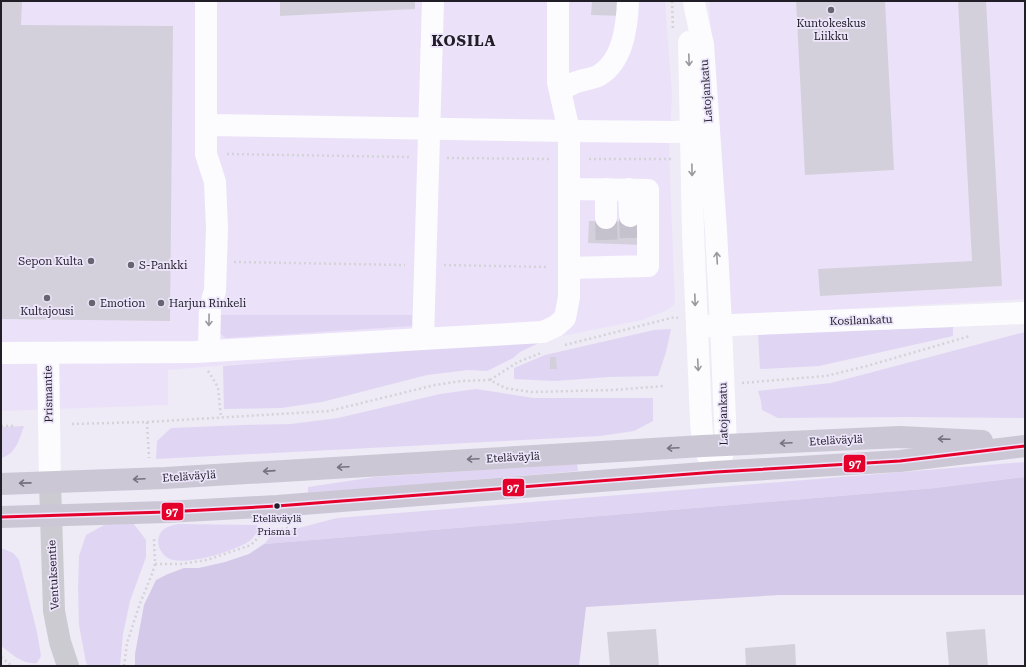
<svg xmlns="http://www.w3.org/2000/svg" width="1026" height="667" font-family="'Roboto Serif',serif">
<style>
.built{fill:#ebe2fa}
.green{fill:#e0d6f3}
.forest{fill:#d4c9e8}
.building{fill:#d4d0db}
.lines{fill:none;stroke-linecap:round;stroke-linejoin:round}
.minor-tunnel{stroke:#c5c1cd;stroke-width:22;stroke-dasharray:22 11;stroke-linecap:butt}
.path{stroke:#d4d3d7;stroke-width:2.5;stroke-dasharray:2 3;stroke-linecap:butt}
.minor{stroke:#fcfcfe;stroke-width:22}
.major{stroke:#cdcbd2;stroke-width:22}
.highway{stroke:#ccc7d4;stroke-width:22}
.bus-1-casing{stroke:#ede5fb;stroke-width:6}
.bus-1{stroke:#e4002b;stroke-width:3}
.oneway{stroke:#99989e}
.oneway2{stroke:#76727e}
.poi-dot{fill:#696570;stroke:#ede5fb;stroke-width:1.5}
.bus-dot{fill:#211e28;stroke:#ede5fb;stroke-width:1.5}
.labels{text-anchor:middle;stroke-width:3.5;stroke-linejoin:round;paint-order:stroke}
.bus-label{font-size:10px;fill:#211e28;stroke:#ede5fb}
.poi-label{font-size:11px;fill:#211e28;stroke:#ede5fb;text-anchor:start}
.street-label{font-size:11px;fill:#211e28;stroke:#ede5fb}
.district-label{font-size:15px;font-weight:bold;letter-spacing:1px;fill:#211e28;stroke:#ede5fb}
.line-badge{stroke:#ede5fb;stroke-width:1.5}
.badge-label{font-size:11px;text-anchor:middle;font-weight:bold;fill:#fff}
</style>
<rect width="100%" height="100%" fill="#eeeaf6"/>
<!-- built -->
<g class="built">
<path d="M1 1H665L672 95 669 150 675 304 667 310 642 320 547 339 168 370V405L1 411Z"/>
<path d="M709 1H1025V299L728 315Z"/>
</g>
<!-- green -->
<g class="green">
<path d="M216 315H412V326L226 338 219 333Z"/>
<path d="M953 327V336L819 366 760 369 758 334Z"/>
<path d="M671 329 666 352 658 376 609 377 555 381 514 379V368L545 355 654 330Z"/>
<path d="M1025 332V418L907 417 778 418 762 410 761 401 758 391 831 383Z"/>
<path d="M547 339 520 352 513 358 487 371 468 370 427 375 322 402 281 408 224 409 223 366Z"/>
<path d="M476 389 534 398H653V421L634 431 600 436 156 459 157 441 171 428 243 425 291 424 338 418 440 394Z"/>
<path d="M24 426C19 440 16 454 1 458V427Z"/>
<path d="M1025 462V477L935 488 264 544 272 535 337 518Z"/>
<path d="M577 464 578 471 308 494V487L375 477Z"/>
<path d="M133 523 146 540V557L130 601 123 634 120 666H88L86 662 79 625 78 587 79 556 86 535 106 524Z"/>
<path d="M178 524 257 525 258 531C255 535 252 540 248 542 231 552 192 564 173 560 160 557 152 539 164 529 168 526 174 525 178 524Z"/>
<path d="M1 548 13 553 19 560 37 632 41 656 37 663C23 665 12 654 1 646Z"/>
</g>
<!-- forest -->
<path class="forest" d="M1025 477V595H779L586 607 579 666H135V654L144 605 156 580 168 574 184 568H199L225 562 249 554 264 544 935 488Z"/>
<!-- building -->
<g class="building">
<path d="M1 1H22L21 25 173 26 170 321 1 319Z"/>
<path d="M280 1H415V9L280 16Z"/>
<path d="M592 1H623V16L591 15Z"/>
<path d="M796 1H885L894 170 805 175Z"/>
<path d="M958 1H986L1002 286 820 296 818 269 972 261Z"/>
<path d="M589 221 645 222V245L588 243Z"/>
<path d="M550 357H556L557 369H550Z"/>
<path d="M656 629 659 666H610L607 632Z"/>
<path d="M985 629 988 666H949L946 632Z"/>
<path d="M795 644 796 666H746L745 648Z"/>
</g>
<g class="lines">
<!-- minor-tunnel -->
<g class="minor-tunnel">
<path d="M630 216 631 249"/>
<path d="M606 218 607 248"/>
</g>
<!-- path -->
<g class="path">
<path d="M672 1 673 30"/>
<path d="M227 154 410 157"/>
<path d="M447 158 550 159"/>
<path d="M589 159H672"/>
<path d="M234 262 405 265"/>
<path d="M444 265 549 267"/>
<path d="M565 345 675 317 678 318"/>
<path d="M208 371 218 387 221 418"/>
<path d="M490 380 518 362 541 353"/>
<path d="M742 383 826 376 867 366 970 336"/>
<path d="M147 422 149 458"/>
<path d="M72 424 147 422 329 411 435 385 461 381 490 380 505 388 531 392 613 390 664 386"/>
<path d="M1 426H15"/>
<path d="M155 564H181L207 560 251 545 264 531 288 528"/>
<path d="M1 657 12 666"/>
<path d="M124 666 127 643 139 606 152 574 155 564 154 539"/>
</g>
<!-- minor -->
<g class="minor">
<path d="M206 1V154L215 182 217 228 215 291 210 307 209 351"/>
<path d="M694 1 695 8 703 45 716 231 721 325 726 445 716 472"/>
<path d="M689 42 693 232 701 421 703 446 712 464"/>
<path d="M560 90C564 88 569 85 574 83 581 80 591 79 598 76 623 62 627 27 628 1"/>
<path d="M206 125 569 131 675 132 709 130"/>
<path d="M569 189 648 190V266L569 268"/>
<path d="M606 189V218"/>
<path d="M629 189 630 216"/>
<path d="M706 326 1025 313"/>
<path d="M423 339 433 1"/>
<path d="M1 353 195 352 543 332 556 326 565 318 569 297V131L558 82V1"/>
<path d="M48 353 50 483"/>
</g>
<!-- major -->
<path class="major" d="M50 483 54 611 60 642 68 666"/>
<!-- highway -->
<g class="highway">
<path d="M1 484 165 478 703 446 900 437 982 441"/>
<path d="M1 517 166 512 277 506 716 472 900 461 1025 446"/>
</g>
<!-- bus-1 casing -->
<g class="bus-1-casing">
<path id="bus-1" d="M1 517 166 512 277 506 716 472 900 461 1025 446"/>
</g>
<!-- bus-1 -->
<use href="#bus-1" class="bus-1"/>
</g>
<!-- one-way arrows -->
<defs><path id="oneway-shaft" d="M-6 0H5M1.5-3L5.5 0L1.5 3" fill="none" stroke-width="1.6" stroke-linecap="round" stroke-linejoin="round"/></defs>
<g class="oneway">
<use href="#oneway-shaft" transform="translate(689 60) rotate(88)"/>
<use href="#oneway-shaft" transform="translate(692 170) rotate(89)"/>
<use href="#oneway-shaft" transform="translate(717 258) rotate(-93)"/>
<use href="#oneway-shaft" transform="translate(695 300) rotate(88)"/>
<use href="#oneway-shaft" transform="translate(209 320) rotate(91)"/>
<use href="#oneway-shaft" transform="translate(698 365) rotate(87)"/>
</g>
<g class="oneway2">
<use href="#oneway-shaft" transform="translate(944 439) rotate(-178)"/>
<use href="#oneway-shaft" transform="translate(786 443) rotate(177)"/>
<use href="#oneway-shaft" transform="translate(673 448) rotate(177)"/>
<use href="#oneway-shaft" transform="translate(473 459) rotate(177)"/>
<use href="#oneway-shaft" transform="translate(343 467) rotate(177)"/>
<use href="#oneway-shaft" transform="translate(269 471) rotate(176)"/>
<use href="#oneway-shaft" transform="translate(139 479) rotate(177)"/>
<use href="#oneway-shaft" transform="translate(25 483) rotate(179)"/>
</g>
<!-- markers -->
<g class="poi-dot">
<circle cx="831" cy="10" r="4"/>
<circle cx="91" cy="261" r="4"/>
<circle cx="131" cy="265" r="4"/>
<circle cx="47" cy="298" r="4"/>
<circle cx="92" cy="303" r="4"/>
<circle cx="161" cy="303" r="4"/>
</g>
<circle class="bus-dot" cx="277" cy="506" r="3.5"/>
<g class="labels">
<!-- bus labels -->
<g class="bus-label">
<text x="277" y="522">Eteläväylä<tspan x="277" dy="13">Prisma I</tspan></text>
</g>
<!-- poi labels -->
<g class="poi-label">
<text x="831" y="27" text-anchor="middle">Kuntokeskus<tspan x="831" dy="13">Liikku</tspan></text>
<text x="83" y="265" text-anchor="end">Sepon Kulta</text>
<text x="139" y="269">S-Pankki</text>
<text x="100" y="307">Emotion</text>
<text x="169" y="307">Harjun Rinkeli</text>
<text x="47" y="315" text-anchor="middle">Kultajousi</text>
</g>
<!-- street labels -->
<g class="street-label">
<text transform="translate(706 91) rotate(-94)" y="4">Latojankatu</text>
<text transform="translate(861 320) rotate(-2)" y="4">Kosilankatu</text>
<text transform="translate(48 394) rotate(-91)" y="4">Prismantie</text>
<text transform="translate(723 414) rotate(-91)" y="4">Latojankatu</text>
<text transform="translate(836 440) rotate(-3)" y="4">Eteläväylä</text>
<text transform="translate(513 457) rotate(-3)" y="4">Eteläväylä</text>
<text transform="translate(189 476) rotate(-4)" y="4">Eteläväylä</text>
<text transform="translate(53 575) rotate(-93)" y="4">Ventuksentie</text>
</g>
<!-- district labels -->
<g class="district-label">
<text x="464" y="46">KOSILA</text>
</g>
</g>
<g class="line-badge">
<rect x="843" y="454" width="23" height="19" rx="4" fill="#e4002b"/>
<rect x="502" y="478" width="23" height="19" rx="4" fill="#e4002b"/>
<rect x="161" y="502" width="23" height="19" rx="4" fill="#e4002b"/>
</g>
<g class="badge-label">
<text x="855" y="468">97</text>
<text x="513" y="492">97</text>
<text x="172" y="516">97</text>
</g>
<!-- border -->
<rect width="1026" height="667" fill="none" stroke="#211e28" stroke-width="4"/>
</svg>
